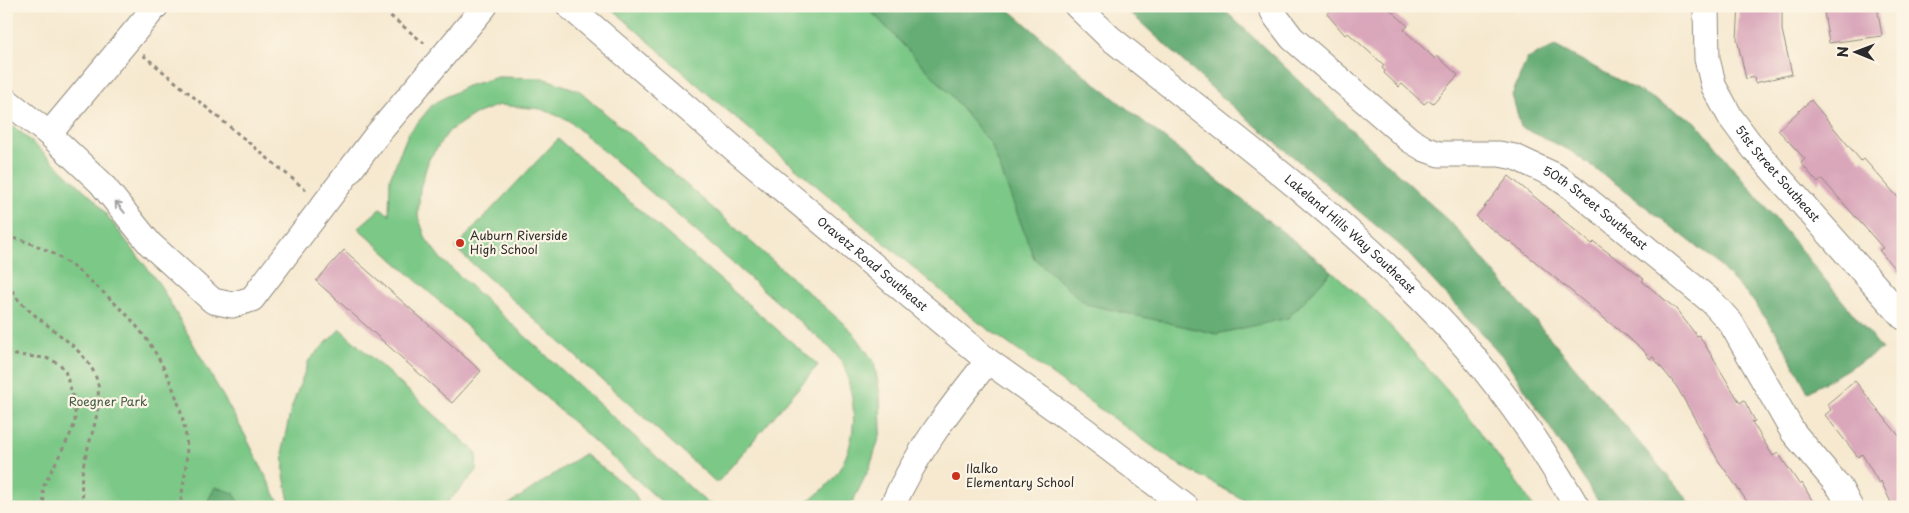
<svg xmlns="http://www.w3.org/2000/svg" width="1909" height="513" font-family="'Playpen Sans',sans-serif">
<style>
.green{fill:#7cc887;stroke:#547a59}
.forest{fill:#65ac74;stroke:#486c50}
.building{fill:#d9a6ba}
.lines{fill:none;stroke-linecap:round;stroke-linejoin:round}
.minor-casing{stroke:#908a7e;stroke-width:27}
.path{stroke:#908a7e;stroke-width:3;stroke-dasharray:4 4;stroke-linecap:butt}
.minor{stroke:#fff;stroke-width:25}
.oneway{stroke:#a0a0a0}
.poi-dot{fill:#c8321e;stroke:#fcf5e5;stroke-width:2}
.labels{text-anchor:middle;stroke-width:4.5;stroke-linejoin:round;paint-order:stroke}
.street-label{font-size:12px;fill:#2b2b2b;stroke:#fcf5e5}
.poi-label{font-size:12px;fill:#2b2b2b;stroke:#fcf5e5;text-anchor:start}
.park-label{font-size:12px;fill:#435a47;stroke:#fcf5e5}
</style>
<rect width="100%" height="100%" fill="#fcf5e5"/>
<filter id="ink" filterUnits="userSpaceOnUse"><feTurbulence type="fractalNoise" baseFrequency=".02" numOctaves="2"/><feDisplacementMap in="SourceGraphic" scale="10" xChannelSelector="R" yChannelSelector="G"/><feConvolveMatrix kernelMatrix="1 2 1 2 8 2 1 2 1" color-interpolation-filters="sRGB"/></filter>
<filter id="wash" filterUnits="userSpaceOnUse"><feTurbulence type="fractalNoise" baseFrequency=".0096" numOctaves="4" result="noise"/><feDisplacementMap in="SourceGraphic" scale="20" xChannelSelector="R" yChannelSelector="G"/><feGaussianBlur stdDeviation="1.12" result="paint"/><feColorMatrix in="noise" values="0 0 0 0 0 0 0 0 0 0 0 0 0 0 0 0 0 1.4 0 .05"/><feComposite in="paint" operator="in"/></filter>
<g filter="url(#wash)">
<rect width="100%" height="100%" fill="#f6e9d0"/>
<!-- green -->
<g class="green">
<path d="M609 6H866L952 95 992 144 1034 258 1288 318 1332 271 1385 320 1466 412 1526 495 1533 507H1257L1173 461 978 322 708 94Z"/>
<path d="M498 77 543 78 580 91 853 332 874 362 880 395 881 432 870 467 853 501 847 507H796C845 485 863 434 849 384 848 379 847 371 844 366 841 359 834 353 830 348L568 120 541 109 499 105 475 114 449 131 429 159 420 188 418 216 426 239 441 259 707 503 722 507H667L358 228 381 208 389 215 390 178 408 134 434 103 467 86Z"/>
<path d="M6 122 23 134 95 200 160 285 245 435 281 507H6Z"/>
<path d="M558 139 818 365 717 483 455 248Z"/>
<path d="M340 329 477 453 476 472 443 507H290L284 475 283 445 291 409 309 360Z"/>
<path d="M584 454 633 491 641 507H505Z"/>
</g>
<!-- forest -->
<g class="forest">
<path d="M866 6H1005L1081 72 1332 271 1288 318 1217 334 1086 304 1034 258 991 144 951 95Z"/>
<path d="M1123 6H1220L1457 229 1694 507H1602L1505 359 1402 247 1226 101Z"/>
<path d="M1555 46 1695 121 1882 349 1808 392 1778 335 1753 301 1713 259 1619 186 1569 150 1521 127 1512 95 1527 59Z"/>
<path d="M215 487 234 493 241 507H205Z"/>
</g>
<g id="blocks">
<!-- building -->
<g class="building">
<path d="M1335 6H1386L1408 26 1404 30 1435 59 1437 56 1458 75 1433 103 1429 100 1424 104 1402 84 1399 87 1384 73 1385 71 1382 68 1384 65 1348 33 1345 35 1327 14Z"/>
<path d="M1739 6H1782V30L1792 74 1755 83 1754 77 1746 79 1737 39Z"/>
<path d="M1823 6H1877L1882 36 1829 43Z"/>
<path d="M1811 100 1861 161 1864 159 1903 203V279L1879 250 1883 248 1822 179 1818 183 1801 163 1805 159 1778 130Z"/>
<path d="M1509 176 1592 244 1594 242 1644 279 1642 281 1676 309 1697 336 1699 335 1740 403 1744 400 1755 421 1752 422 1773 456 1778 453 1800 485 1802 483 1816 507H1751L1718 460 1677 387 1653 357 1650 359 1644 351 1543 268 1510 241 1509 242 1476 217Z"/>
<path d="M344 250 481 371 452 403 316 281Z"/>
<path d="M1855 381 1903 441V507H1893L1881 481 1879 483 1862 454 1858 457 1825 415 1831 410 1827 404Z"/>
</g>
</g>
</g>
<g filter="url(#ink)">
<use href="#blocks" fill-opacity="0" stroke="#908a7e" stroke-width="1"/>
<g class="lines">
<!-- minor casing -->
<g class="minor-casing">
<g id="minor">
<path id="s1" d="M569 6 738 152 988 361 1082 428 1186 507"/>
<path id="s2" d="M1077 6 1109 37C1215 122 1326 203 1421 299 1482 360 1534 432 1577 507"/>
<path id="s3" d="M1270 6 1276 17 1292 38 1410 140 1425 149 1439 154H1499L1515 157 1554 175 1573 188 1712 302 1731 323 1793 432 1840 488 1850 507"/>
<path id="s4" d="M1706 6 1707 59 1714 87 1731 118 1754 149 1903 317"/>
<path d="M6 100 49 134 101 183 150 244 213 301 232 305 252 299 376 136 485 6"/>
<path d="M49 134 156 6"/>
<path d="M892 507C916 452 951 407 988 361"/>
</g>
</g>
<!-- path -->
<g class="path">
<path d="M378 6 424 43"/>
<path d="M143 55 306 190"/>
<path d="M6 237C47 243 77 268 106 295 117 305 129 316 138 328 161 356 179 395 185 431 190 455 183 483 180 507"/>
<path d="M6 276C9 283 12 291 16 297 40 326 89 346 98 384 99 389 98 395 98 400 98 436 71 470 86 507"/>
<path d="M6 354 46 358 60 364 65 371 71 390 75 409V423L69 437 43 487 44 507"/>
</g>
<!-- minor -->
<use href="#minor" class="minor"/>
</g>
<!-- one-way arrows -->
<defs><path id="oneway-shaft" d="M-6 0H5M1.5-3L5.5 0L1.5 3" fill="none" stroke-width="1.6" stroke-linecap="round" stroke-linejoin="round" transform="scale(1.25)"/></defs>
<use class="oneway" href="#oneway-shaft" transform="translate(120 207) rotate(-129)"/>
</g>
<!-- markers -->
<g class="poi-dot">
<circle cx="460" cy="243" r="5"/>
<circle cx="956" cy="476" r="5"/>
</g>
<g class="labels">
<!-- street labels -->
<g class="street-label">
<text dy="4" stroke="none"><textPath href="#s4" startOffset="190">51st Street Southeast</textPath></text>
<text dy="4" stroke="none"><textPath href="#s3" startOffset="399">50th Street Southeast</textPath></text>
<text dy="4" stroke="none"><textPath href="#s2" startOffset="356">Lakeland Hills Way Southeast</textPath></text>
<text dy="4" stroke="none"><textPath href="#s1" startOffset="398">Oravetz Road Southeast</textPath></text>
</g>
<!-- poi labels -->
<g class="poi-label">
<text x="470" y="240">Auburn Riverside<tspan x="470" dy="14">High School</tspan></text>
<text x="966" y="473">Ilalko<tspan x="966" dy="14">Elementary School</tspan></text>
</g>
<!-- park labels -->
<g class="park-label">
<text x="108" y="406">Roegner Park</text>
</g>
</g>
<!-- margin -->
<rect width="1909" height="513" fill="none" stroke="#fcf5e5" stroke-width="25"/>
<!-- north arrow -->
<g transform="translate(1856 52) rotate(271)" stroke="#fcf5e5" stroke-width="4" paint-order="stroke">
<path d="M0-4L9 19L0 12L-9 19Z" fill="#2b2b2b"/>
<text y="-8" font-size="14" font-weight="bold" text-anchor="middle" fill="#2b2b2b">N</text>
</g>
</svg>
